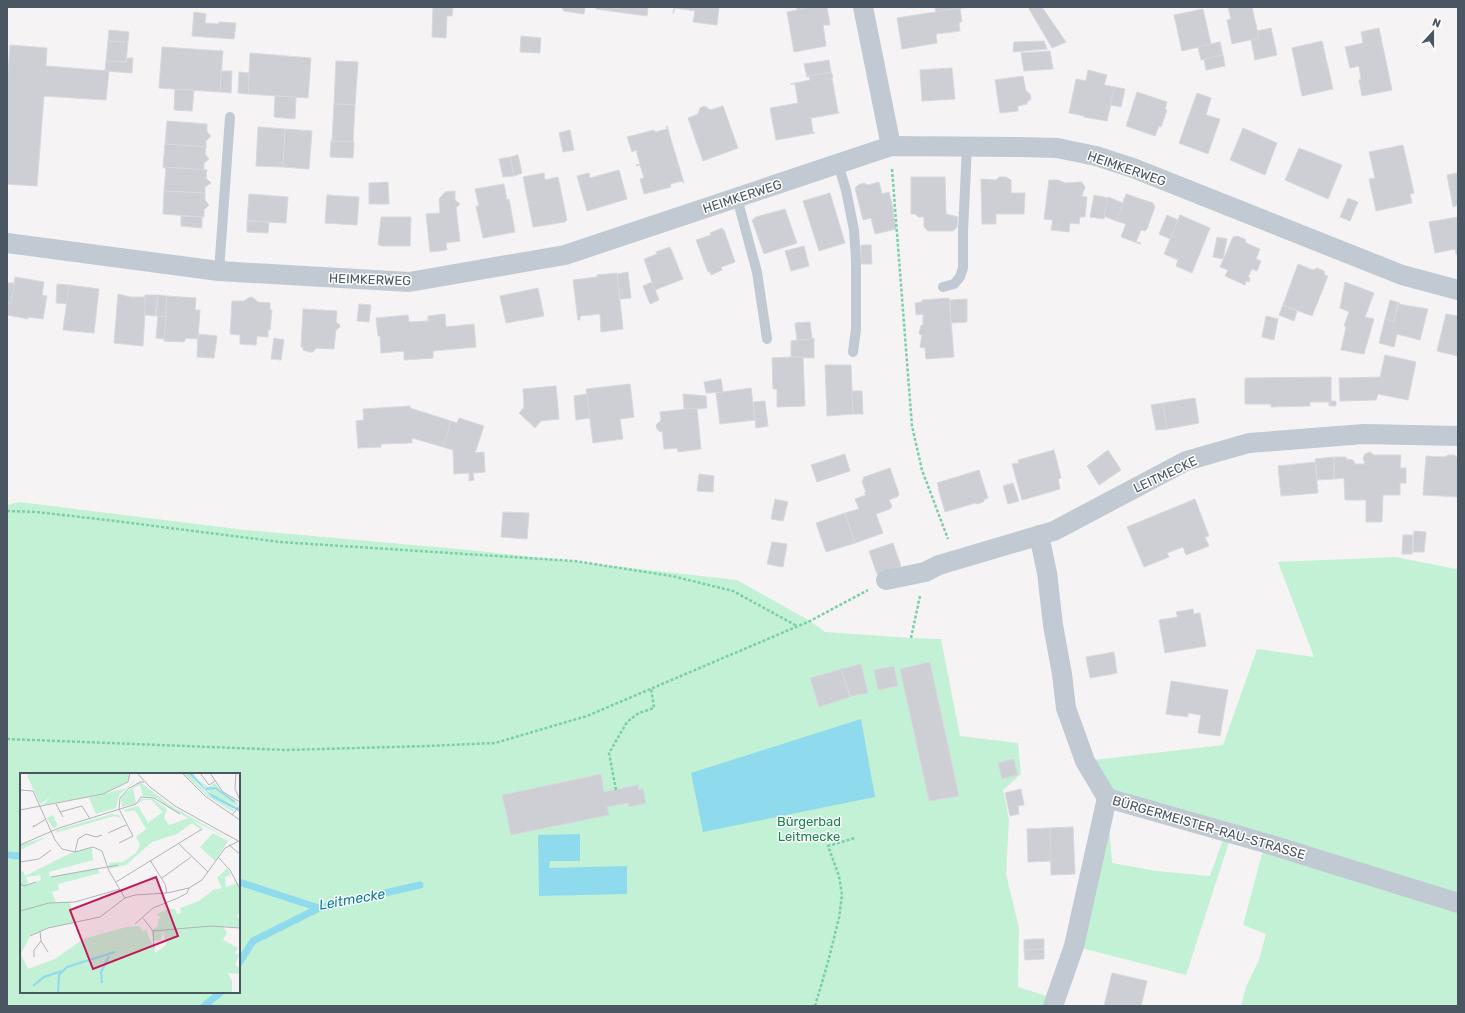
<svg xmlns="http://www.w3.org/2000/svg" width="1465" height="1013" font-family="Rubik,sans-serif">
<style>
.green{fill:#c3f1d5;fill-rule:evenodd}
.water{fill:#90daee}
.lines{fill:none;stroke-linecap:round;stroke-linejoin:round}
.stream{stroke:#90daee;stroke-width:7}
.building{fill:#cdcfd5;stroke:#d7d9de}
.path{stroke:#7ad0a6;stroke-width:2.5;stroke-dasharray:3 2;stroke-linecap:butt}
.service{stroke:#c1cad2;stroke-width:10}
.minor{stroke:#c1cad2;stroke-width:20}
.labels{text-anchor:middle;stroke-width:3;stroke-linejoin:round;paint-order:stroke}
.street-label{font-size:13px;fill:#4a5661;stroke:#fff}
.park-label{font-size:13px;fill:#17864f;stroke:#fff}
.water-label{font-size:14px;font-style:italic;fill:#0c7c9b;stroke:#fff}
.inset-river{fill:none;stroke:#90daee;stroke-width:2}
.inset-road{fill:none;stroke:#b1b4b9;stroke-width:1}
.view{fill:#c2185b;fill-opacity:0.15;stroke:#c2185b;stroke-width:2}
.inset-edge{fill:none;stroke:#4a5661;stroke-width:2}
</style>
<rect width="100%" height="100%" fill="#f5f3f3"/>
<!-- green -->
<g class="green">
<path d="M19 502 245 530 469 550 737 580 810 621 825 632 911 638 941 639 960 736 1018 743 1021 774 1003 790 1009 819 1006 874 1019 928 1018 987 1056 999 1053 1006H7V505ZM21 774H239V992H21Z"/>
<path d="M1396 557 1456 569 1458 568V1006H1241L1246 987 1259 960 1266 934 1243 925 1265 843 1232 833 1186 975 1074 946 1107 798 1085 761 1223 745 1257 649 1314 657 1278 562ZM1107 798 1226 831 1210 876 1156 871 1112 863Z"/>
</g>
<!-- water -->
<g class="water">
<path d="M861 719 875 797 703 832 691 773Z"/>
<path d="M580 834V861H550L549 868 627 866V894L539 896 538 835Z"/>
</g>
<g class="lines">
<!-- stream -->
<g class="stream">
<path d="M7 855 21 856"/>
<path d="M239 882 319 908 420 885"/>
<path d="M239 963 253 941 319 908"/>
<path d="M204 1006 221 992"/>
</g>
</g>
<!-- building -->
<g class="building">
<path d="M433 7H453L452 16H447L446 38 432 37Z"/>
<path d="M561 7H585L584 14 564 11Z"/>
<path d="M596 7H648L647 16 596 9Z"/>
<path d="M674 7H719L717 25 693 22 695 11 675 8 673 14Z"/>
<path d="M797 7H801V9L812 7H827L830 25H823L826 46 794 52 787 12 797 10Z"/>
<path d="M935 7H970L936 12Z"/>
<path d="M1028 7H1042L1066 42 1052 48Z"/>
<path d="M1228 7H1252L1259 38 1232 44 1227 20 1231 19Z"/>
<path d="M960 8 962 22H959L960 31 936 34 937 43 902 49 897 18Z"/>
<path d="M1203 9 1211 44 1182 51 1174 15Z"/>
<path d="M194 12 206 14 205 23 219 24V22L236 23 234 39 192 36Z"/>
<path d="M1271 28 1277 55 1255 60 1251 40 1259 38 1257 31Z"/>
<path d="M1379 28 1392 90 1362 96 1359 80 1361 79 1359 66 1350 68 1345 47 1363 43 1361 32Z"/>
<path d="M109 30 129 32 128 42 108 41Z"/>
<path d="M521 36 541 38 540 53 520 52Z"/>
<path d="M108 41 128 42 126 62 106 61Z"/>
<path d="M1044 41 1047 49 1013 52 1014 42Z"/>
<path d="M1322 41 1333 89 1302 96 1292 48Z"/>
<path d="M1220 42 1223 55 1201 60 1198 47Z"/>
<path d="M10 45 47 48 46 66 109 71 106 100 44 96 37 186 7 184V87Z"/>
<path d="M162 47 223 51 220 92 159 88Z"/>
<path d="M1050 51 1053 69 1024 71 1021 53Z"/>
<path d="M250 53 311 58 308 98 248 94Z"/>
<path d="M1223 55 1225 66 1206 70 1204 59Z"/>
<path d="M126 58H133L132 73 105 71 106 61 126 62Z"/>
<path d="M829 60 831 72 807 77 804 64Z"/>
<path d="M336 61 358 62 355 105 334 104Z"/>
<path d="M952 68 955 99 922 101 920 70Z"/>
<path d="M1088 70 1107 75 1104 85 1115 87 1107 121 1084 117V116L1069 113 1076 79 1086 81Z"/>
<path d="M221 71H232L231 93 220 92Z"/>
<path d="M239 72 249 73 248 94 238 93Z"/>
<path d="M831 72 833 77 832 78 838 112H839V113L811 118 813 132 815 133 776 140 770 108 798 103 795 84H790L810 80 809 76Z"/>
<path d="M1023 76 1026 91 1030 94 1031 99 1027 102V104L1018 106V111L1000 113 995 80Z"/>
<path d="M1115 87 1125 89 1121 107 1110 105Z"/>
<path d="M175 89 194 90 192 111 174 110Z"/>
<path d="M1137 92 1167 102 1165 109 1167 110 1161 127 1159 126 1155 136 1126 126Z"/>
<path d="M1197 93 1211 98 1206 115 1220 119 1208 154 1179 143Z"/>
<path d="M275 96 296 97 295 119 274 117Z"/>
<path d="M334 104 355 105 353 142 332 141Z"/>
<path d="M705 106 710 110 723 106 738 148 703 161 688 118 698 114 700 108Z"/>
<path d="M167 121 207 124V132L211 136 206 141V147L165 144Z"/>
<path d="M666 126H667L684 183H683L682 181 670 184 671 187 644 194 640 179 644 178 640 165 636 166V165L640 164 636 150 632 152 627 137 654 130 655 132 667 129Z"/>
<path d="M258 127 285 129 283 167 256 166Z"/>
<path d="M1243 128 1277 143 1265 175 1230 160Z"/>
<path d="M285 129 312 131 309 169 283 167Z"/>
<path d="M570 130 574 150 563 152 559 133Z"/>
<path d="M331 141 354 142 353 158 330 157Z"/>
<path d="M165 144 206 147 205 154 209 159 204 163V170H207L163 167Z"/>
<path d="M1403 145 1414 193 1410 194 1412 203 1376 211 1369 179 1375 178 1369 152Z"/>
<path d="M1299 148 1342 165 1328 199 1285 180Z"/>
<path d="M518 155 522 173 514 176 510 157Z"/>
<path d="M510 157 514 176 503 177 499 159Z"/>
<path d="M163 167 207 170 206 178 211 183 205 187V193L164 191 166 169Z"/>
<path d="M619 170 627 199 587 211 577 176 589 173 590 178Z"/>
<path d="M544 173 545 180 558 177 567 220 565 221V222L533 227 523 177Z"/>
<path d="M1458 173V205L1453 207 1447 175Z"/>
<path d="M911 177H945L946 214 958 217 957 227 953 231H928L924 227V217H918L915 214H911Z"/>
<path d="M999 177H1006L1011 180V193H1025L1024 214H996V224H982L981 179 996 180Z"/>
<path d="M1049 180H1058L1065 183 1082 182 1085 187 1082 196 1087 197 1085 217H1080L1079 224 1070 223 1069 232 1051 230 1053 220 1044 219Z"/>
<path d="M388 182 389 204H369V183Z"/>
<path d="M879 182 882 194 889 192 894 212H893L896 229 875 234 871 218 863 220 855 188 858 185 864 183 868 185Z"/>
<path d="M504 184 507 200 509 199 515 232 483 238 476 206H479L475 189Z"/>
<path d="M164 191 205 193V200L209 205 204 210V217L163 214Z"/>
<path d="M455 191V200L460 204 456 208 460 241 446 243 447 250 430 252 426 214 440 213 439 199 445 192Z"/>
<path d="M830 193 845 243 819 251 803 201Z"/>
<path d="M249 194 288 197 286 223 247 221Z"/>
<path d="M1126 194 1153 203 1155 207 1147 229 1145 231 1141 230 1136 242 1141 243 1140 244 1121 237 1126 224 1116 221Z"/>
<path d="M327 195 359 197 357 225 325 223Z"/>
<path d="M1094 195 1108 198 1104 219 1090 217Z"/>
<path d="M1108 197 1123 203 1116 221 1104 216Z"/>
<path d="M1348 198 1358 202 1350 221 1340 217Z"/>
<path d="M785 209 797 243 764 254 752 220 756 217Z"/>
<path d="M1167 215 1178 220 1170 239 1159 234Z"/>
<path d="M1180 215 1210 228 1192 273 1176 266 1178 260 1164 254Z"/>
<path d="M181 216 202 217V228L181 226Z"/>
<path d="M381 217H411L410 246H381L380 245H378Z"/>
<path d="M1458 217V254H1456L1455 249 1435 253 1429 222Z"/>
<path d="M247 221 269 222 268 233 247 232Z"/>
<path d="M722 228 723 230H724L735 262 721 267 722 270 711 275 710 271 708 272 696 240 711 235 710 233Z"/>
<path d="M1237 236 1245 239 1246 243 1260 249 1256 259 1261 261 1257 271 1252 269 1248 277 1250 278 1249 282 1246 281 1245 285 1225 276 1228 270 1220 267 1233 237Z"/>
<path d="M1217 237 1227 239 1223 259 1213 257Z"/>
<path d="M861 245H871L872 264H861Z"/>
<path d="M804 246 809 266 791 271 785 251Z"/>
<path d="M670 247V249H671L683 279 655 290 644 259 657 254 656 252Z"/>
<path d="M1298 264 1313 270 1317 268 1324 271 1325 275 1328 276 1312 316 1283 305Z"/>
<path d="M628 272 631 298 620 299 617 274Z"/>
<path d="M617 273 623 329 601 332 600 314 580 316V320H578L573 280 597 277V275Z"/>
<path d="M15 277 44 282 42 295 47 296 43 319 28 317V319L7 315V303H11Z"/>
<path d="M652 282 659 300 650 304 643 286Z"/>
<path d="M1345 282 1374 293 1365 317 1374 319 1364 354 1341 350 1346 327 1344 326 1349 312 1340 308Z"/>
<path d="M7 283H14L11 303H7Z"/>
<path d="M57 284 69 285 67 304 56 303Z"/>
<path d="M69 285 99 289 94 333 63 330Z"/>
<path d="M538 288 544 316 506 323 500 296Z"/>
<path d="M118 294 130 297H146L143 346 114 343Z"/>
<path d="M145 295H158L155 316 145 315Z"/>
<path d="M158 295 167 296 166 317 156 316Z"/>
<path d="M167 296 196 298 195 310H200L198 339 186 338 184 342 164 341Z"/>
<path d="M252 297 258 302 270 303V310H272L270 330H268V337L257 336 256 345 240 344V335L230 334 232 301H244L248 298Z"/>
<path d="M949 298 954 357 926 359 925 348 920 347 922 335 919 334 921 325H923V314L916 315 915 303 922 302V300Z"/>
<path d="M967 299V322L951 323 950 300Z"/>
<path d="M1390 300 1400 303 1398 304 1394 322 1385 319Z"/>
<path d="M359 304 371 305 369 322 357 321Z"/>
<path d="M1398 304 1428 309 1420 340 1397 334 1394 347 1379 343 1385 319 1394 322Z"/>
<path d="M1283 305 1297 311 1294 321 1279 315Z"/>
<path d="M303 309 337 311 336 322 340 325V327L336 330 334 349 316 348 313 352H309L303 350V347H301Z"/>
<path d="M445 314 446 327 474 324 476 347 433 351V358L404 360V351L381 353 380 336H378L376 318 408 315 409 322 428 321V316Z"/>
<path d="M1446 314 1458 316V356L1437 351Z"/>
<path d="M158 316 166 317 164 339 156 338Z"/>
<path d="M1266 316 1278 319 1274 340 1262 337Z"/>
<path d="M810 322 812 339 797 340 795 323Z"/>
<path d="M198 334 217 336 214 358 197 357Z"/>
<path d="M274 338 284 340 281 360 271 359Z"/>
<path d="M814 338V358L791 357V341Z"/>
<path d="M1385 355 1416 362 1408 400 1378 394 1376 400 1340 401 1339 378 1380 377Z"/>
<path d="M791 357H803L805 406 777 407V389H773L772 358Z"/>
<path d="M825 365H851L853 414 827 416Z"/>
<path d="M1331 377V401H1336V406H1329V402H1310V406L1271 407V404H1245V378Z"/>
<path d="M721 379 723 392 706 393 704 382Z"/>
<path d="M630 384 634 417 620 419 623 439 593 443 586 389Z"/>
<path d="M556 386 559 419 541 421 535 428 519 413 524 407 523 389Z"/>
<path d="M751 388 755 420 720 424 716 393Z"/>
<path d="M852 391H862L863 414H853Z"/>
<path d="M587 394 590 418 576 420 574 396Z"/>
<path d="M683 394 706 396 707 408 684 410Z"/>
<path d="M1195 398 1199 423 1167 429 1163 403Z"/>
<path d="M765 401 768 426 756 428 753 402Z"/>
<path d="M1163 403 1167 429 1156 430 1151 405Z"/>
<path d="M410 406V408L451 421 443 447 412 438V443L381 444V447L358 448 356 421 364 420 363 409Z"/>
<path d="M697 408 701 449 678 452 677 448 664 449 662 431 660 432 657 429 656 425 659 422 661 421 660 412Z"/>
<path d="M459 418 484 426 475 453 484 452 485 472 473 473 474 480 469 481V473L454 474 453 450 443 447 451 421 457 423Z"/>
<path d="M1054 450 1061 478 1058 479 1060 489 1022 500 1012 464 1019 463 1018 460Z"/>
<path d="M1108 450 1121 470 1099 485 1087 466Z"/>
<path d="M1370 452 1374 455H1401L1400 468H1406V483H1400V495H1383L1382 522H1366V500H1345L1344 478 1334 479V457H1346V459L1353 460 1355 464H1365L1363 458 1365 454Z"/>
<path d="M845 454 850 471 817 482 811 465Z"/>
<path d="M1448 455H1454L1458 458V497L1423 495 1426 456 1445 457Z"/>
<path d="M1334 457V479L1317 480 1315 459Z"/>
<path d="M1315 462 1318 493 1281 496 1278 466Z"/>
<path d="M890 468 899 494 897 497 889 500 892 506 890 509 876 514 883 533 855 543 845 513 859 509 855 499 866 495 864 493 866 492 862 482 864 477Z"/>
<path d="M979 470 988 498 985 499 983 502 977 504 975 503 945 512 938 488H939L937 483Z"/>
<path d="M699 474 714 476 713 492 697 491Z"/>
<path d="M1013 483 1019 501 1008 504 1003 486Z"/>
<path d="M775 499 788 502 783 521 771 519Z"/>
<path d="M1195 499 1209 536 1205 537 1209 546 1186 555 1183 547 1167 553 1169 557 1144 567 1127 527Z"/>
<path d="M503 512 529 513 527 539 501 537Z"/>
<path d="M845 513 855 543 826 552 816 523Z"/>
<path d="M1414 531 1426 532 1424 552H1413Z"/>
<path d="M1403 535H1413L1412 554H1402Z"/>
<path d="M772 542 787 544 783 567 767 564Z"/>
<path d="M893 543 901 566 877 574 869 551Z"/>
<path d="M1193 609 1194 614 1200 613 1206 646 1165 653 1159 620 1178 617 1176 612Z"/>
<path d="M1114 652 1117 673 1090 678 1086 657Z"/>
<path d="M930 662 959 796 929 801 900 669Z"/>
<path d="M861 664 868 693 850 696 841 669Z"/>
<path d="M894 666 898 686 878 690 874 670Z"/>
<path d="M841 669 850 697 819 707 810 678Z"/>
<path d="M1171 681 1228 690 1220 736 1198 733 1201 715 1188 713V717L1166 714Z"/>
<path d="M1014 759 1018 775 1002 779 998 763Z"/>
<path d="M601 774 604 792 638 785 639 790 643 789 646 803 629 807 628 803 607 807 609 815 511 835 502 795Z"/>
<path d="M1021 789 1024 805 1018 806 1019 814 1010 816 1005 793Z"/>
<path d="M1073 827 1075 874 1051 875 1050 828Z"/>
<path d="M1050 828 1051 861 1028 862 1027 829Z"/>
<path d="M1034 939H1044V949L1024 950V940Z"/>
<path d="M1044 949V959L1025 960 1024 950Z"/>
<path d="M1112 973 1147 981 1141 1006H1104Z"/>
</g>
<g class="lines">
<!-- path -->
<g class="path">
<path d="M892 169 912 426 922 470 948 539"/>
<path d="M7 511 36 512 107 520 280 542 574 561 672 576 733 591 797 626"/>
<path d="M911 638 920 596"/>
<path d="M7 739 287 750 427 746 495 743 587 716 810 621 868 590"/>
<path d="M616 790 609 753 627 722 639 713 654 708 651 688"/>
<path d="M815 1006 828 962 839 918 842 895 839 876 828 846 855 838"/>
</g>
<!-- service -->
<g class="service">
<path d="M838 164 846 190 854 230 856 260V329L853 352"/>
<path d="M737 198 757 272 767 339"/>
<path d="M219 271 230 117"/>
<path d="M943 287 954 284 960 277 963 268V232L967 146"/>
</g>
<!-- minor -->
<g class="minor">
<path d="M863 7 891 146"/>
<path d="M7 243 219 271 409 282 565 255 891 146 1019 147 1057 148 1096 156 1133 168 1402 275 1458 290"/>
<path d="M1039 535 1047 573 1053 625 1062 674 1066 708 1085 761 1107 798 1265 843 1458 903"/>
<path d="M886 580 925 572 939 565 1054 531 1186 461 1249 443 1364 434 1458 436"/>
<path d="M1053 1006 1074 946 1107 798"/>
</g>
</g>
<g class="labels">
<!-- street labels -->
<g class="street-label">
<text transform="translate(1127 168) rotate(19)" y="5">HEIMKERWEG</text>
<text transform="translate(742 196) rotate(-18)" y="5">HEIMKERWEG</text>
<text transform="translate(370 279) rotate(2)" y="5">HEIMKERWEG</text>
<text transform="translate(1165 474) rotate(-25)" y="5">LEITMECKE</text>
<text transform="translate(1209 827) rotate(16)" y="5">BÜRGERMEISTER-RAU-STRASSE</text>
</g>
<!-- park labels -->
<g class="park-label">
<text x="809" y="826">Bürgerbad<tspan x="809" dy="15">Leitmecke</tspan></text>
</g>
<!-- water labels -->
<g class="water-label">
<text transform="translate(352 899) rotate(-10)" y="5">Leitmecke</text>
</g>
</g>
<!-- overview -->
<g transform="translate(20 773)">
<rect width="220" height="220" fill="#f5f3f3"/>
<path d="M11 0H109V5L107 9 83 21 22 32 31 24 20 31 7 2ZM163 0H168L185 19 214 37 213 39 186 22ZM116 6 114 9 99 22 96 35 76 41 69 25 106 15ZM177 6 188 14 195 10 204 21 218 30 217 33 192 22ZM120 9 151 33 215 69 149 35 137 25 123 23 120 12 113 15 116 30 102 34 101 25 104 21ZM121 26H133L147 36 144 45 149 52 169 45 183 55 180 56 172 50 157 61 132 69 106 92 89 96V90L103 89 116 80 120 72 116 64 126 56 115 37 105 39 104 37 118 33 129 51V49L143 39 131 27H124L117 31ZM92 41 99 42 104 51 99 44 94 43 35 60 37 57ZM33 42 38 53 33 55 27 45ZM193 60 208 68 195 88 180 74ZM29 63 0 77V72ZM72 75 73 87 29 99 30 104 77 95 80 100 38 111 39 117 32 119 36 130 50 129 54 150 28 155 10 163 1 181 8 196 35 186 63 166 106 154 119 153 123 158 126 157 132 171H134L135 180 146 172 143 158 141 167 134 168 131 157 138 153V146H141L137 141 148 136H155L157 141 161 140 160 135 179 128 193 117 202 115 197 105 207 95 211 102 205 104 206 114 217 110 220 116V137L217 144 220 146V155L203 153 207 160 203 167 218 175 215 180 219 182 215 192 220 195V201L208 200 212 208V220H0V99L3 98 5 103 51 80ZM20 102 21 107 6 112 8 110 6 104Z" fill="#c3f1d5" fill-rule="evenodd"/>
<path d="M168 0H172L188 19 220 36V39L192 24Z" fill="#90daee"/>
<path class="inset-river" d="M186 16 195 15 215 29M82 210 81 199 89 183M13 213 24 204 42 198M38 220 39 202 47 194 95 179"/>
<path class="inset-road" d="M117 0 130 14 155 33 220 69M162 0 185 23 220 47M180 0 189 12 195 8M190 0 203 19 220 29M216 0 215 16 220 27M110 15 120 9H124M0 17 13 18 35 67 42 76 55 79 73 74 82 78 89 98 105 125M36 31 43 44M0 37 83 21 108 9 110 0M40 39 62 33 70 46M212 42 220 32M14 52 13 54 26 46M88 60 106 52M99 70 113 63 99 36 100 25 110 14M158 70 188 99M0 72 39 55 116 31 121 24 134 25 160 41M209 72 220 81M55 79 58 66 66 61 76 64 82 62M198 84 210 97 220 116M130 87 145 111 147 120M0 89 19 86 31 77M31 104 98 92M142 105 171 84M96 109 182 56M0 111 4 113 16 109M0 138 29 130 55 129 100 116M123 145 133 158 191 153 220 155M115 151 133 135 158 125 167 120 169 115M133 158 134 175M10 163 28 155 80 144 105 125 115 122 147 120 169 115 182 107 205 75 219 68M21 168 28 179M14 184V177L21 168 20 158"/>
<path class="view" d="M136 104 158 163 73 196 50 137Z"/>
<rect width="220" height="220" class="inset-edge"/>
</g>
<!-- border -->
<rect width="1465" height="1013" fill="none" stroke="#4a5661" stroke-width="16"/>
<!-- north arrow -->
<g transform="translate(1433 32) rotate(21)" stroke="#ffffff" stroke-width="3" paint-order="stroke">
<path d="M0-3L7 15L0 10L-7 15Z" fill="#4a5661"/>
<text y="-6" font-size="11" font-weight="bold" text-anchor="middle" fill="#4a5661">N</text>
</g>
</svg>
